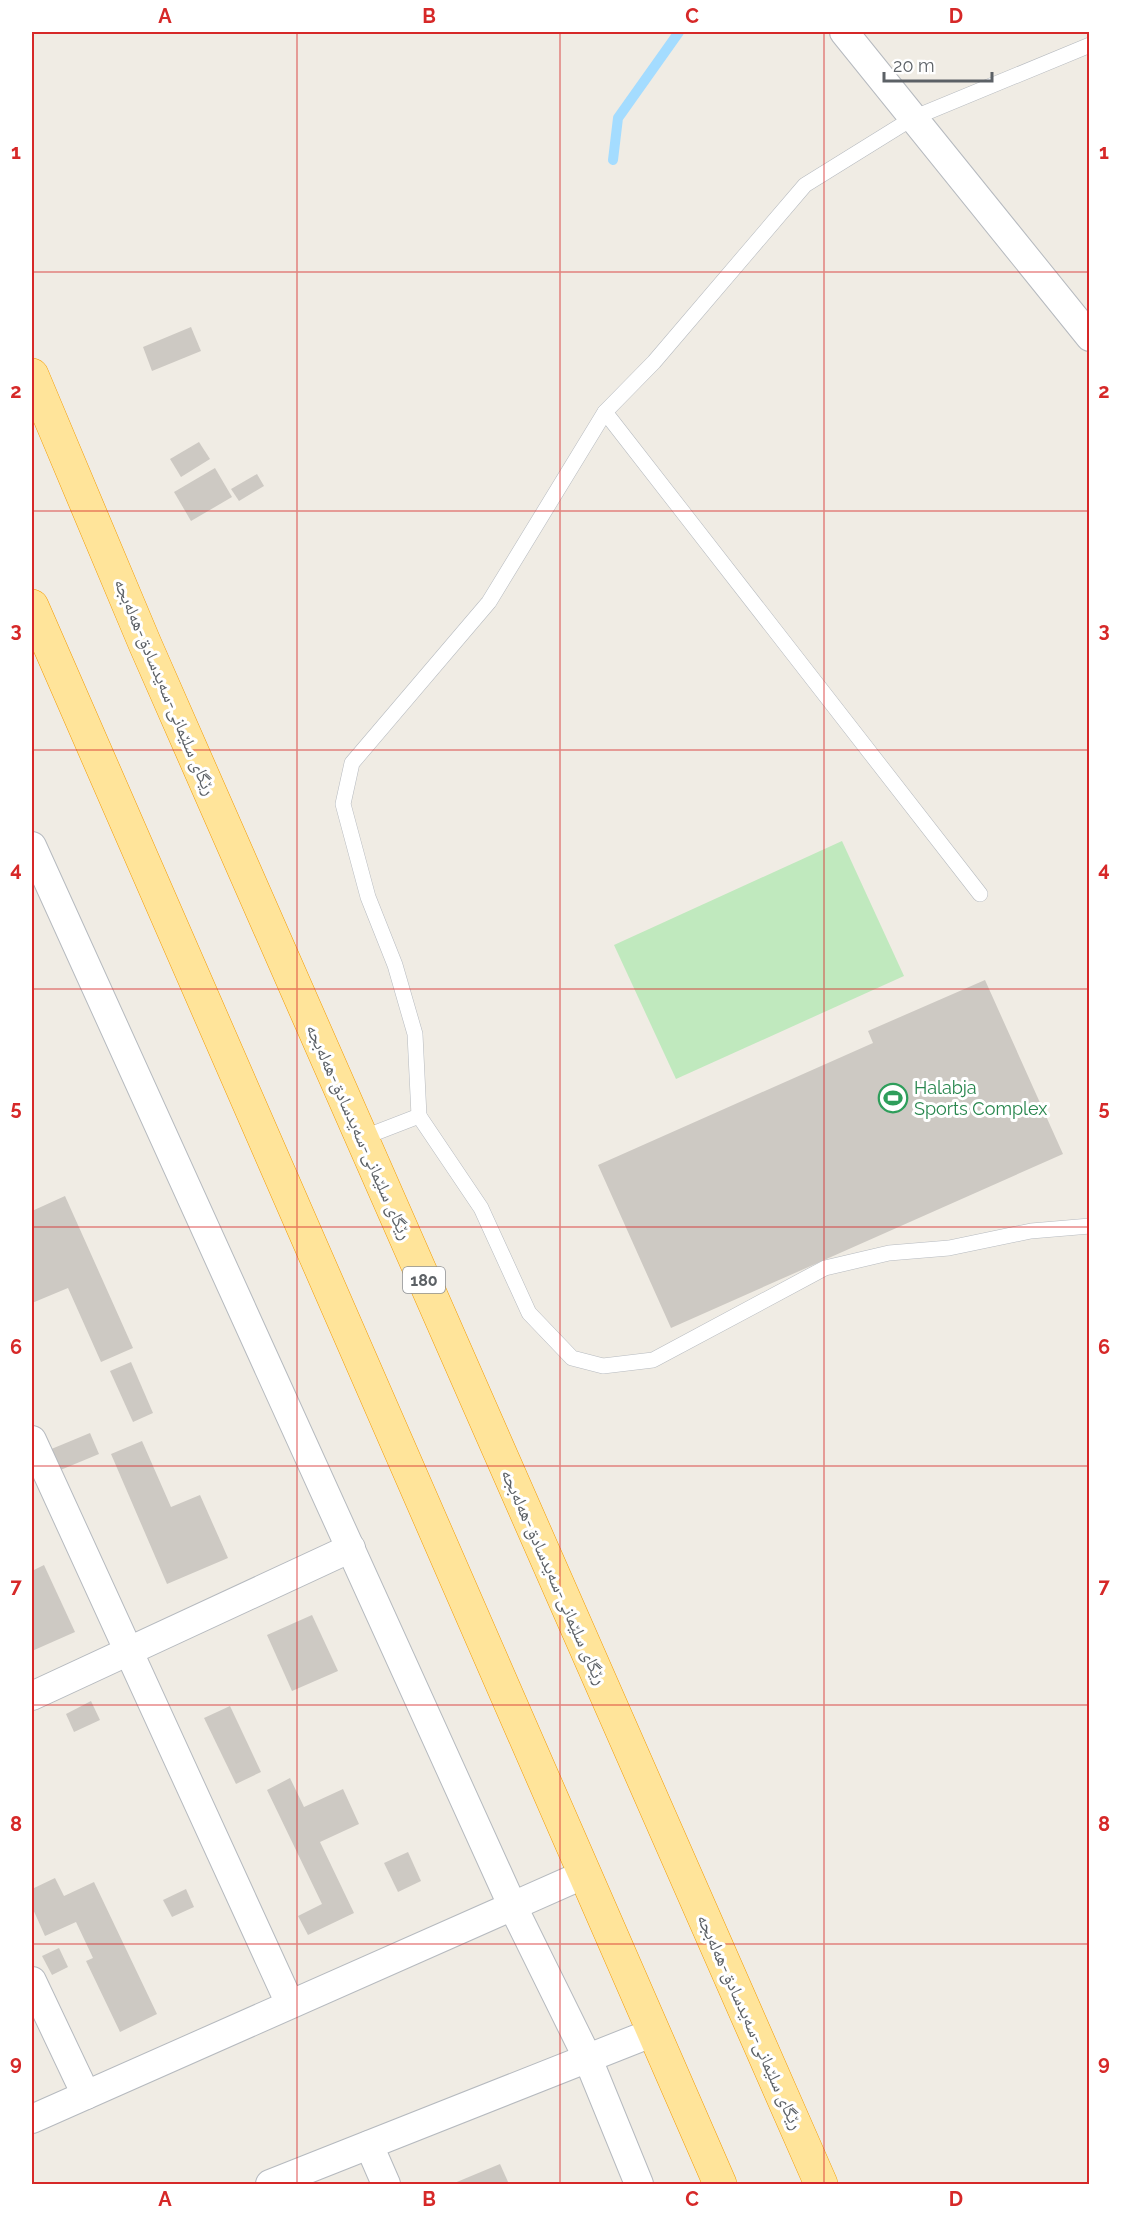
<svg xmlns="http://www.w3.org/2000/svg" width="1121" height="2216" font-family="Raleway,'Noto Naskh Arabic',sans-serif">
<style>
.garden{fill:#c0e9be}
.lines{fill:none;stroke-linecap:round;stroke-linejoin:round}
.stream{stroke:#a4dcff;stroke-width:10}
.building{fill:#cdc9c3}
.service-casing{stroke:#b6babf;stroke-width:16}
.minor-casing{stroke:#b6babf;stroke-width:30}
.trunk-casing{stroke:#f39b00;stroke-width:34}
.service{stroke:#fff;stroke-width:15}
.minor{stroke:#fff;stroke-width:28}
.trunk{stroke:#ffe49a;stroke-width:33}
.grid{fill:none;stroke:#d62828;stroke-width:1.5;stroke-opacity:0.55}
.labels{text-anchor:middle;stroke-width:6;stroke-linejoin:round;paint-order:stroke}
.shield{fill:#fff;stroke:#8d9094;stroke-width:1.5}
.shield-label{font-size:16px;font-weight:bold;fill:#5c6166}
.street-label{font-size:18px;fill:#5c6166;stroke:#fff}
.leisure-label{font-size:18px;fill:#27864d;stroke:#fff;text-anchor:start}
.neatline{fill:none;stroke:#d62828;stroke-width:2}
.grid-label{font-size:20px;text-anchor:middle;font-weight:bold;fill:#d62828}
</style>
<rect width="100%" height="100%" fill="#f0ece4"/>
<!-- garden -->
<path class="garden" d="M842 841 904 976 676 1079 614 945Z"/>
<g class="lines">
<!-- stream -->
<path class="stream" d="M613 160 618 118 679 32"/>
</g>
<!-- building -->
<g class="building">
<path d="M191 327 201 351 152 371 143 347Z"/>
<path d="M199 442 210 459 181 477 170 459Z"/>
<path d="M215 468 232 497 191 521 174 492Z"/>
<path d="M257 474 264 486 239 501 231 489Z"/>
<path d="M985 980 1063 1154 671 1328 598 1165 873 1043 868 1031Z"/>
<path d="M65 1196 133 1348 101 1362 68 1288 32 1303V1211Z"/>
<path d="M131 1362 153 1413 133 1422 110 1371Z"/>
<path d="M90 1433 99 1454 58 1471 49 1450Z"/>
<path d="M142 1441 171 1507 200 1495 228 1558 167 1584 111 1454Z"/>
<path d="M44 1565 75 1632 32 1651V1571Z"/>
<path d="M312 1615 338 1671 292 1691 267 1635Z"/>
<path d="M91 1701 100 1720 74 1732 66 1714Z"/>
<path d="M230 1706 261 1772 236 1784 204 1718Z"/>
<path d="M290 1778 304 1807 343 1789 359 1824 320 1842 354 1913 308 1935 298 1916 322 1904 267 1790Z"/>
<path d="M408 1852 421 1881 398 1892 384 1863Z"/>
<path d="M55 1878 64 1896 94 1882 157 2014 120 2032 86 1961 93 1958 76 1922 45 1936 32 1907V1889Z"/>
<path d="M186 1889 194 1907 172 1917 163 1900Z"/>
<path d="M59 1948 68 1967 52 1975 42 1956Z"/>
<path d="M500 2164 509 2184H452Z"/>
</g>
<g class="lines">
<!-- service casing -->
<g class="service-casing">
<g id="service">
<path d="M605 412 980 894"/>
<path d="M419 1116 415 1034 395 965 368 897 343 804 352 763 489 602 605 412 654 362 805 185 913 118 1090 45"/>
<path d="M362 1138 419 1116 481 1208 529 1313 572 1358 603 1366 653 1360 825 1268 889 1253 949 1248 1031 1231 1090 1226"/>
</g>
</g>
<!-- minor casing -->
<g class="minor-casing">
<g id="minor">
<path d="M844 32 1090 337"/>
<path d="M32 846 512 1905 588 2059 639 2184"/>
<path d="M32 1440 290 2004"/>
<path d="M32 1696 351 1548"/>
<path d="M32 1981 86 2095"/>
<path d="M32 2119 585 1874"/>
<path d="M369 2145 386 2184"/>
<path d="M270 2184 654 2032"/>
</g>
</g>
<!-- trunk casing -->
<g class="trunk-casing">
<g id="trunk">
<path d="M32 375 145 644 821 2184"/>
<path d="M32 606 720 2184"/>
</g>
</g>
<!-- service -->
<use href="#service" class="service"/>
<!-- minor -->
<use href="#minor" class="minor"/>
<!-- trunk -->
<use href="#trunk" class="trunk"/>
</g>
<!-- grid -->
<path class="grid" d="M297 32V2184M560 32V2184M824 32V2184M32 272H1090M32 511H1090M32 750H1090M32 989H1090M32 1227H1090M32 1466H1090M32 1705H1090M32 1944H1090"/>
<!-- icons -->
<defs>
<g id="stadium-ring" transform="scale(1.5)"><circle r="9.5" fill="#fff" stroke="#2e9e5b" stroke-width="1.5"/><path d="M0-5a6.5 5 0 1 0 0 10a6.5 5 0 1 0 0-10ZM-3.5-1.8h7v3.6h-7Z" fill="#2e9e5b"/></g>
</defs>
<g fill-rule="evenodd">
<use href="#stadium-ring" x="893" y="1098"/>
</g>
<g class="labels">
<!-- shield labels -->
<rect class="shield" x="403" y="1267" width="42" height="26" rx="4.5"/>
<g class="shield-label">
<text x="424" y="1286">180</text>
</g>
<!-- street labels -->
<g class="street-label">
<text transform="translate(165 687) rotate(67)" y="6">رێگای سلێمانی-سەیدسادق-هەلەبجە</text>
<text transform="translate(359 1132) rotate(66)" y="6">رێگای سلێمانی-سەیدسادق-هەلەبجە</text>
<text transform="translate(554 1577) rotate(66)" y="6">رێگای سلێمانی-سەیدسادق-هەلەبجە</text>
<text transform="translate(750 2022) rotate(66)" y="6">رێگای سلێمانی-سەیدسادق-هەلەبجە</text>
</g>
<!-- leisure labels -->
<g class="leisure-label">
<text x="914" y="1094">Halabja<tspan x="914" dy="21">Sports Complex</tspan></text>
</g>
</g>
<!-- border -->
<rect width="1121" height="2216" fill="none" stroke="#ffffff" stroke-width="66"/>
<!-- scale -->
<path d="M884 72v9h108v-9" fill="none" stroke="#5c6166" stroke-width="3"/>
<text x="893" y="72" font-size="18" fill="#5c6166" stroke="#ffffff" stroke-width="4.5" paint-order="stroke">20 m</text>
<rect x="33" y="33" width="1055" height="2150" class="neatline"/>
<g class="grid-label">
<text x="165" y="23">A</text>
<text x="429" y="23">B</text>
<text x="692" y="23">C</text>
<text x="956" y="23">D</text>
<text x="16" y="159">1</text>
<text x="1104" y="159">1</text>
<text x="16" y="398">2</text>
<text x="1104" y="398">2</text>
<text x="16" y="637">3</text>
<text x="1104" y="637">3</text>
<text x="16" y="876">4</text>
<text x="1104" y="876">4</text>
<text x="16" y="1115">5</text>
<text x="1104" y="1115">5</text>
<text x="16" y="1354">6</text>
<text x="1104" y="1354">6</text>
<text x="16" y="1593">7</text>
<text x="1104" y="1593">7</text>
<text x="16" y="1831">8</text>
<text x="1104" y="1831">8</text>
<text x="16" y="2070">9</text>
<text x="1104" y="2070">9</text>
<text x="165" y="2206">A</text>
<text x="429" y="2206">B</text>
<text x="692" y="2206">C</text>
<text x="956" y="2206">D</text>
</g>
</svg>
